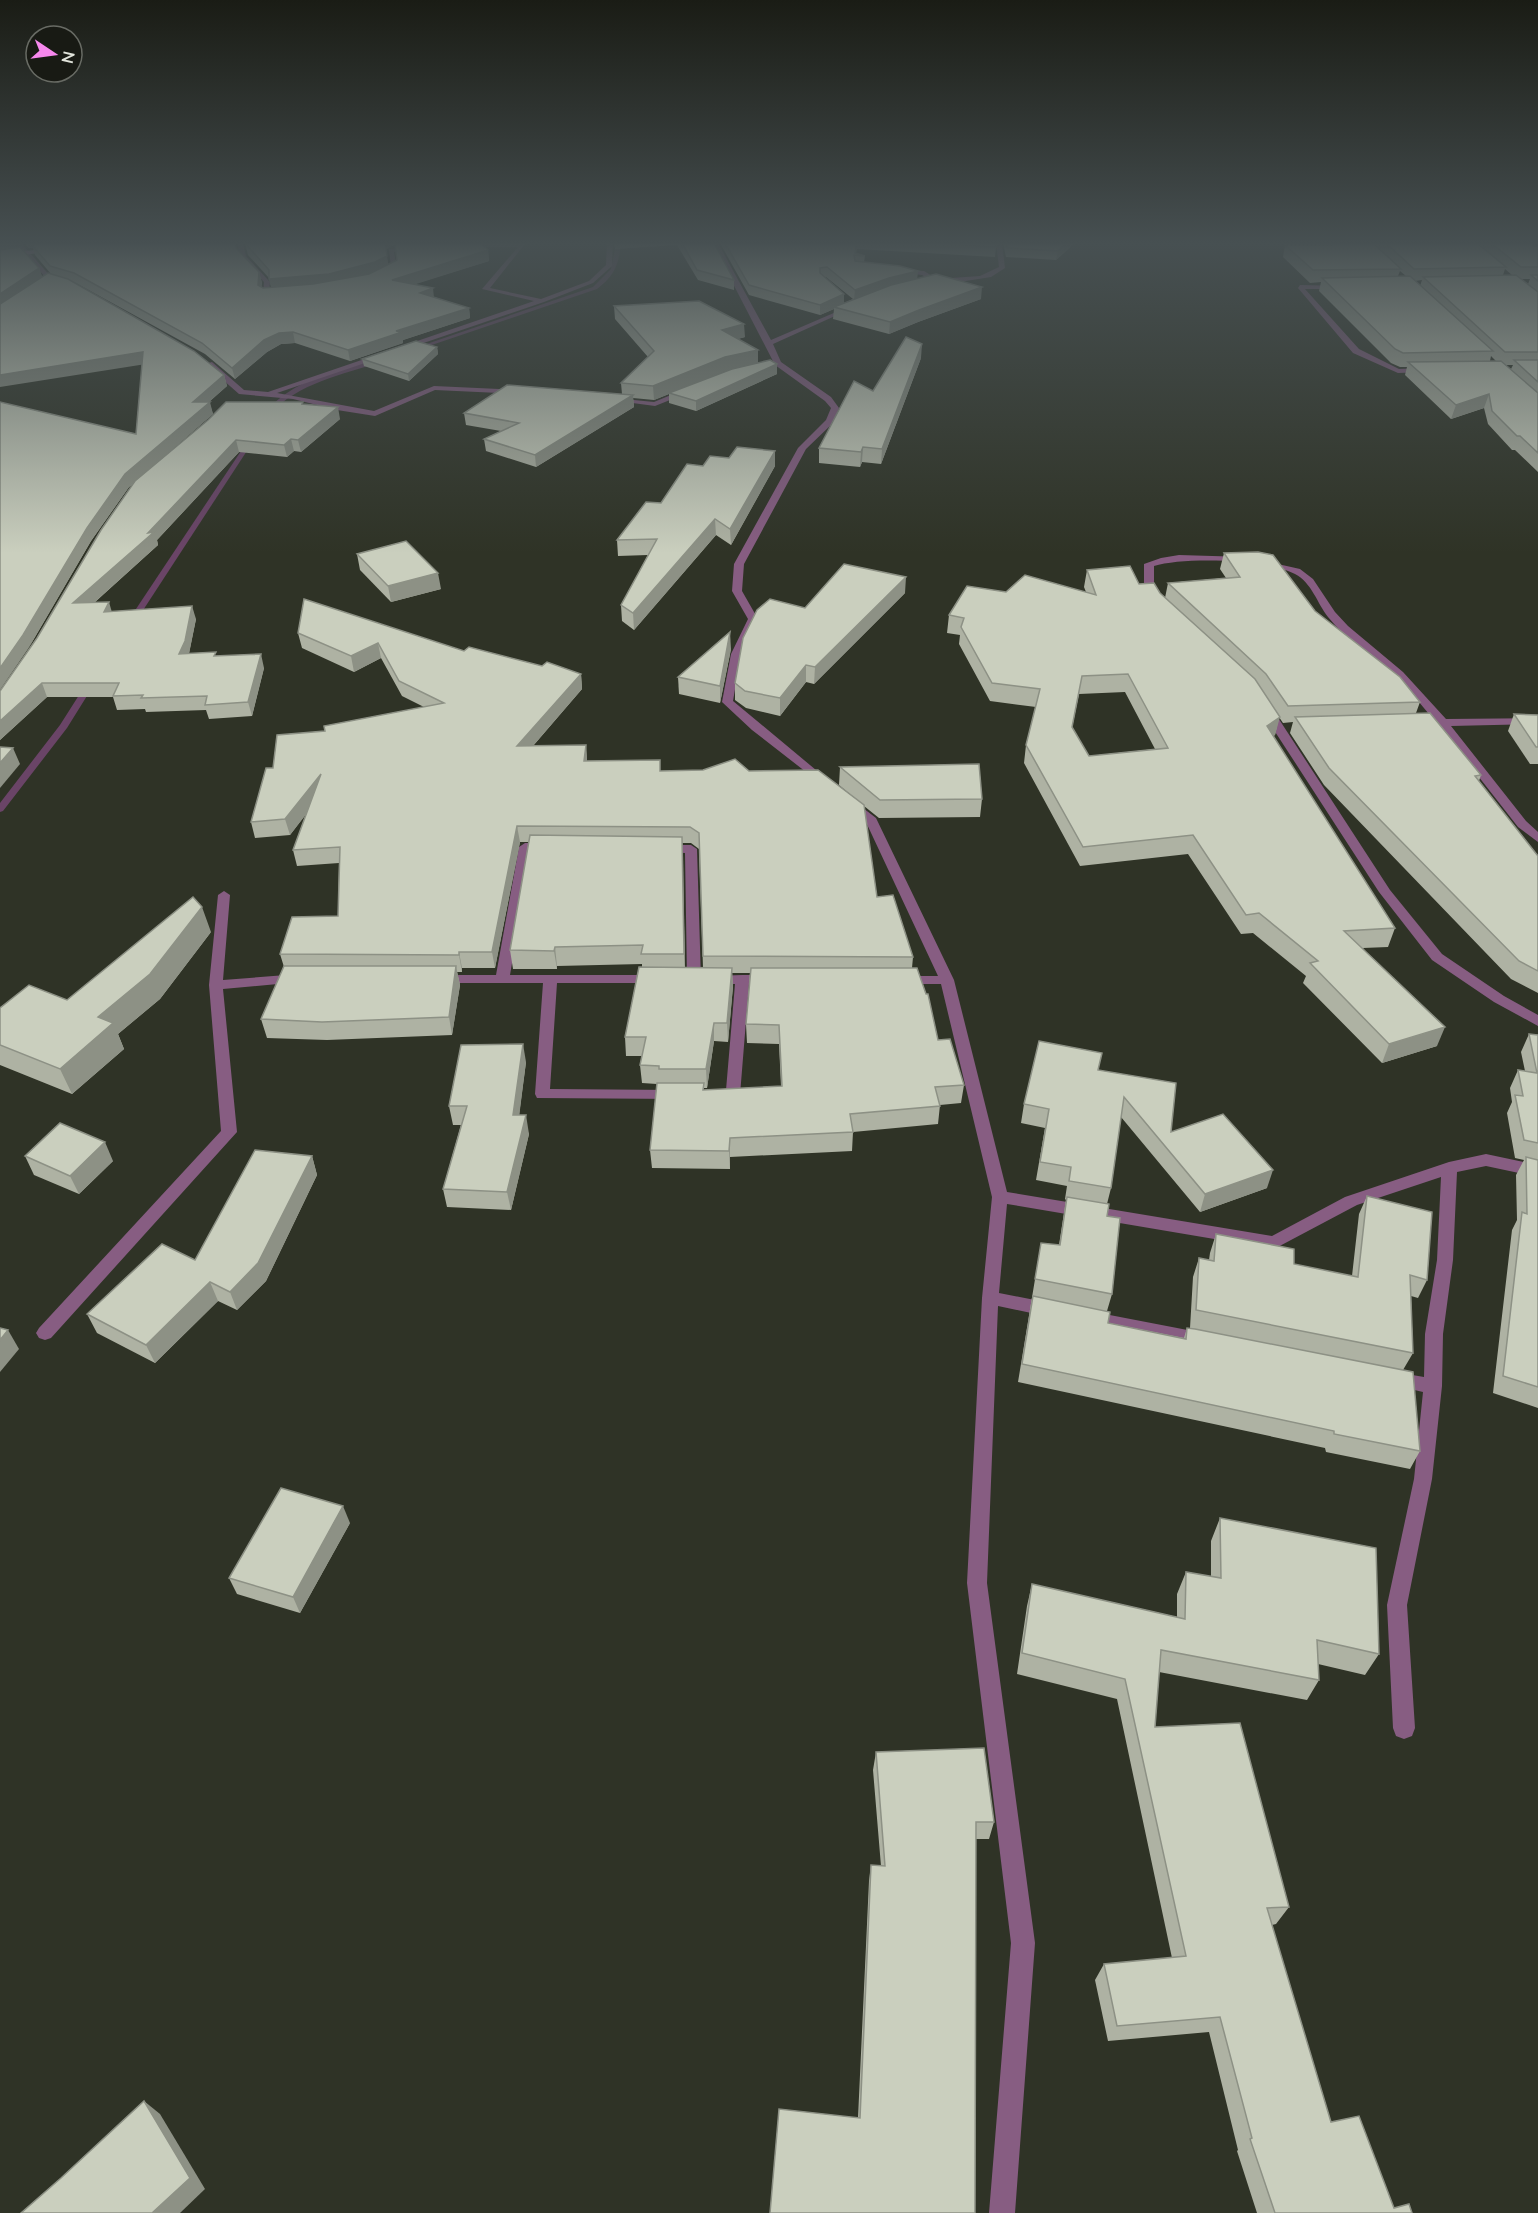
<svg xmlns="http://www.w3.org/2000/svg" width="1538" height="2213" font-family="'Nunito Sans',sans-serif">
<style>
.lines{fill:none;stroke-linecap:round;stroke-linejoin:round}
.stream{fill:#6a4467;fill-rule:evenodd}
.street{fill:#875d82;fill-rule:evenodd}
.primary{fill:#db86d3;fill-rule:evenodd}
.wall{fill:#aeb2a3;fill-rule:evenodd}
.shaded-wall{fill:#8d9185}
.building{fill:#cacfbe;stroke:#8d9185;stroke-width:1.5;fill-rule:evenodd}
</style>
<rect width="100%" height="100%" fill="#2f3326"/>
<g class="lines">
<!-- stream -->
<g class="stream">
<path d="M616 243H621C619 265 614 276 597 289L417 350 412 349 593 287 611 269Z"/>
<path d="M378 359 380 362C342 375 298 383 270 414L265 413C291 380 339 370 378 359Z"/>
<path d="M249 439 254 440 136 621 129 623 128 621Z"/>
<path d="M91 680 95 683 67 728 3 811 0 812V803L60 725 88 681Z"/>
</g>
<!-- street -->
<g class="street">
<path d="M14 243H21L52 278 65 282V284L48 280Z"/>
<path d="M237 243H243L246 256 270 282 269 292 278 293V295H263L264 282 240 257Z"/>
<path d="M607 243H613L612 266 593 283 544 302 277 393 374 411 434 386 518 390H521V394L435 390 375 416 337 410 293 399 239 394 205 364 212 362 244 390 268 392 534 301 482 289 518 247H463L461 244H525L490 288 541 299 589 281 606 265Z"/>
<path d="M712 243H718L771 340 850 306 855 307 773 344 781 362 831 397 839 408 833 423 806 449 744 564 742 591 758 619 741 654 733 701 828 780V784L824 786 752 730 722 702 731 654 748 619 732 591 734 564 798 448 826 420 831 408 825 401 775 365Z"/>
<path d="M996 243H1002L1005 268 991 277 953 283H935L922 275 896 272 899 270 924 271 937 279 980 276 999 267Z"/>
<path d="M417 247 415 250 394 252 397 269 384 277H380V275L391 268 389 249Z"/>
<path d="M1300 285 1342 286 1340 289H1305L1359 349 1399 369 1424 368 1428 370 1424 372 1398 373 1353 353 1298 288Z"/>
<path d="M683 390 690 392 655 406 610 400 614 398 654 402Z"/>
<path d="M1179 555 1246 557 1300 569 1313 579 1335 612 1348 626 1403 672 1446 719 1538 718V724L1451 726 1526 821 1538 832V842L1518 827 1439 726 1431 725 1429 723 1434 720C1421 705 1409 689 1394 675 1372 656 1347 641 1328 617 1317 603 1312 583 1295 574 1267 559 1184 557 1154 566V585L1163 599 1154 601 1144 585V564L1161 558Z"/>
<path d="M1267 707 1273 710 1390 890 1442 954 1504 996 1538 1015V1026L1494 1002 1432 960 1379 892 1261 710Z"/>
<path d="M850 798 876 818 954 980 1007 1192 1272 1236 1345 1197 1449 1162 1486 1154 1538 1165V1177L1486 1166 1457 1172 1453 1260 1443 1334 1442 1386 1432 1479 1407 1605 1415 1728 1412 1736 1404 1739 1396 1736 1393 1728 1387 1605 1414 1479 1423 1392 1389 1384 1386 1379 1389 1374 1395 1372 1424 1377 1425 1334 1437 1260 1441 1177 1357 1205 1274 1249 1007 1204 999 1293 1050 1303 1056 1305 1059 1310 1056 1315 1050 1317 998 1306 987 1583 1035 1943 1015 2213H989L1011 1943 967 1583 982 1298 992 1197 941 984H902L895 980 902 976H938L865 820 844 802Z"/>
<path d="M525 843H549L555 847 549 851H531L510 975H656L663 979 656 983H557L550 1089 675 1090 680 1091 682 1095 680 1099 537 1098 535 1094 543 983H440L433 979 440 975H496L519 847Z"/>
<path d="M663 845H691L697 849 701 980 694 984 687 980 685 853 659 852 657 849 659 846Z"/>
<path d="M224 891 230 895 223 980 299 974 306 978 299 982 223 989 237 1132 51 1338 45 1340 39 1338 36 1333 39 1328 221 1131 209 985 218 895Z"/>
<path d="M742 975H770L777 979 770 983 749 984 740 1095C735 1103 718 1103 713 1095L715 1091 726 1090 735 984H713L706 980 713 976Z"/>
<path d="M1089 1311 1203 1333 1209 1335 1212 1340 1209 1345 1203 1347 1089 1325 1083 1323 1080 1318 1083 1313Z"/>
</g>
<!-- primary -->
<path class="primary" d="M52 248 54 251 0 258V254Z"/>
</g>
<!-- wall -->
<g class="wall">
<path d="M0 243H15L16 247 39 268 42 277 51 274 35 255 33 248H29L24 243H235L236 248 259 272 262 283 261 287 263 288 271 287 269 278 248 255 245 243H480L488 250 489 261 414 284 434 297 469 308 470 318 403 340V343L350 361 295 343 281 344 267 352 235 379 205 354 74 282 224 375 227 386 209 402 213 414 154 465 303 404 340 419 301 452 294 451 287 457 239 452 157 540 158 545 94 603 112 612 196 619 189 653 217 656 264 668 252 716 209 719 206 710 146 712 145 709 117 710 113 697H47L0 740V691L37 638 134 483 129 487 91 541 28 649 136 434 142 364ZM395 245 397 260 388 264 386 250 391 246Z"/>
<path d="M614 243H714L734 280V290L698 280 677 245 615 249Z"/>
<path d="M720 243H996V247L995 257 857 249 856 253 865 256 864 262 981 299 918 322 889 334 833 319 834 309 820 315 749 295ZM825 277H826L853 299 844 303V294Z"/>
<path d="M1003 243H1075L1056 260 1006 257Z"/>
<path d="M1315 243H1530L1534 246H1538V472L1515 450H1512L1488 424 1484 408 1451 419 1405 375 1407 367H1400L1391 363 1319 291 1321 282 1310 283 1283 257 1285 245H1316ZM1505 269 1512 275H1503ZM1400 271 1406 276H1398ZM1521 279H1530L1528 284ZM1422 280 1420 286 1415 281ZM1491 356 1496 361H1490ZM1506 365H1513L1511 369Z"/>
<path d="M614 306 745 337 738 339 758 350V363L777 364V374L696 411 669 403V394L654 400 633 398 634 407 536 467 486 451 484 439 501 431 466 425 464 413 622 394 621 383 648 357 615 319ZM732 369 696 383 725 371Z"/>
<path d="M437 347 438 354 409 381 364 366 362 359Z"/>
<path d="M921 358 881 464 862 462 860 467 819 463V448L873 391Z"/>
<path d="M703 466H775L731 545 716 535 634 630 622 621 621 605 648 555 618 556 617 540 661 503Z"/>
<path d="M1224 553 1315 611 1420 702 1416 713 1481 775 1479 781 1538 856V993L1511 979 1324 785 1290 733 1293 722 1283 723 1279 717 1275 735 1273 736 1395 928 1388 947 1363 948 1437 1046 1382 1063 1303 983 1306 976 1253 933 1241 934 1188 854 1080 866 1024 763 1026 745 1036 707 990 701 959 644 960 635 947 633 949 615 1006 592H1086L1084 587 1087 570 1139 584 1160 593 1165 598 1168 583 1226 578 1220 569ZM1125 692 1155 749 1089 756 1072 728 1079 694Z"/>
<path d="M357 554 441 589 391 602 360 570Z"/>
<path d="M905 593 814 684 806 682 780 716 746 708 735 700V683L805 608Z"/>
<path d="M298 633 464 651 581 674 582 689 533 746 586 745 587 761 661 771H749L857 800 839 785 840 767 982 799 980 817 879 818 864 806 877 897 913 957 912 968 938 1040 964 1085 961 1103 940 1105 938 1124 853 1132 852 1151 730 1157V1169L652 1168 650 1150 657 1084 642 1083 640 1065 642 1056H626L625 1037 642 967V964L557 966V969H513L510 950 529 842H520L495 968H462V972H457L460 985 452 1035 327 1040 267 1038 261 1019 284 967 280 954 338 916 339 863 297 866 293 850 306 814 290 835 255 838 251 822 273 768 325 731 424 707 402 696 381 658 354 672 302 648ZM682 843H691L699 849 703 968 685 967ZM732 973H750L746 1024 747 1043 779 1044 781 1086 704 1090V1088H707L714 1041 728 1042 733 986Z"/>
<path d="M731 649 720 703 679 694 678 677Z"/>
<path d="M1514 714 1538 715V764H1530L1508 731Z"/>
<path d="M211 932 160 999 118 1034 124 1049 72 1094 0 1065V1008L67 1000Z"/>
<path d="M1529 1034 1538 1035V1408L1493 1393 1512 1230 1517 1220 1516 1175 1524 1160 1515 1158 1507 1113 1512 1102 1510 1088 1518 1070 1525 1071 1521 1052Z"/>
<path d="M526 1062 519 1115 529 1134 511 1210 447 1207 443 1189 461 1125H453L449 1106Z"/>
<path d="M1098 1070 1171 1132 1267 1188 1200 1212 1121 1117 1111 1188 1107 1204 1112 1294 1107 1311 1108 1323 1184 1338 1187 1328H1190L1193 1277 1199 1258 1209 1260 1210 1253 1216 1234 1294 1264 1352 1276 1359 1214 1367 1196 1427 1280 1418 1298 1411 1296 1413 1353 1403 1370 1420 1451 1410 1469 1326 1452 1325 1448 1018 1382 1041 1243 1059 1245 1066 1200 1065 1199 1067 1186 1036 1180 1045 1128 1021 1123 1024 1104Z"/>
<path d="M25 1156 113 1161 79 1194 34 1175Z"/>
<path d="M312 1156 317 1175 266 1281 237 1310 218 1301 155 1363 97 1333 87 1314 195 1260Z"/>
<path d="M1220 1518 1379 1654 1365 1675 1318 1664 1319 1680 1307 1700 1159 1672 1155 1727 1289 1907 1276 1924 1272 1925 1331 2122 1394 2208 1412 2213H1257L1237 2151 1238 2150 1209 2032 1108 2041 1095 1980 1104 1964 1172 1958 1117 1699 1017 1674 1027 1606 1032 1584 1177 1617V1594L1186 1572 1211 1577V1541Z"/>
<path d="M350 1523 300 1613 237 1594 229 1578Z"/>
<path d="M876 1752 994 1822 989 1839H976L975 2213 858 2118 869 1881 871 1865 881 1866 873 1770Z"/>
</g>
<!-- shaded-wall -->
<g class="shaded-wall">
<path d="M0 243H15L17 250 0 252Z"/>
<path d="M27 243H66L32 245 33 248H29Z"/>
<path d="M385 243H427L391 246 386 250Z"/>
<path d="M1066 243H1075L1056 260 1058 251Z"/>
<path d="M488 250 489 261 394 291 392 280Z"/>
<path d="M387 256 388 267 377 272 331 284 272 290 269 279Z"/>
<path d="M39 268 43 279 0 307V294Z"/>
<path d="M918 271 917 281 854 300 855 290 889 278Z"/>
<path d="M259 272 262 283 261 296 258 285Z"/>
<path d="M982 287 981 299 918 322 889 334 890 322 919 310Z"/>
<path d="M433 288 434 298 420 293Z"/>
<path d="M844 294V304L834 307V309L820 315V305Z"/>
<path d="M469 308 470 318 403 340V343L350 361 348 350 396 331Z"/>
<path d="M744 324 745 337 722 343V330Z"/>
<path d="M293 332 295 343 281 344 267 352 235 379 232 368 264 340 279 333Z"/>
<path d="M922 344 921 358 881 464 882 449Z"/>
<path d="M437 347 438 354 409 381 408 374Z"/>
<path d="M758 350V363L725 371 654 400 653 386 725 357Z"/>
<path d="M143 352 146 364 0 387V375Z"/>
<path d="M777 364V374L696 411V401Z"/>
<path d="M224 375 227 386 196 413 193 402Z"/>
<path d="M1489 394 1484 408 1451 419 1456 405Z"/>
<path d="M633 395 634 407 536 467 535 455Z"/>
<path d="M210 402 213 414 129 487 91 541 28 649 0 690V668L87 528 125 474Z"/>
<path d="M338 407 340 419 301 452 298 440Z"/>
<path d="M291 439 294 451 287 457 284 445Z"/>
<path d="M236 440 239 452 157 540 158 545 78 617 73 603 148 533Z"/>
<path d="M863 447 862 462 860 467 861 452Z"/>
<path d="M775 451V466L731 545 730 529Z"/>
<path d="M715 519 716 535 634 630 633 613Z"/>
<path d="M438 573 441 589 391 602 388 586Z"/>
<path d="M906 577 905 593 814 684 815 667Z"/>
<path d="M109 602 113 616 104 612Z"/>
<path d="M192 606 196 619 189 654H179Z"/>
<path d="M730 632 731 649 720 703V686Z"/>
<path d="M378 643 381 658 354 672 351 656Z"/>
<path d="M261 654 264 668 252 716 248 702Z"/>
<path d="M806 665V682L780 716V698Z"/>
<path d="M581 674 582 689 519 762 517 746Z"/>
<path d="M42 683 47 697 0 740V721Z"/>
<path d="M1280 717 1275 735 1262 745 1267 726Z"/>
<path d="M586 745 587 761H584Z"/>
<path d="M13 748 20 764 0 788V763Z"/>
<path d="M321 774 325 790 290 835 285 819Z"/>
<path d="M517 826 520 842 495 968 492 952Z"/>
<path d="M682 837 683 855 685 973 684 954Z"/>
<path d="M202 907 211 932 160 999 118 1034 124 1049 72 1094 60 1069 98 1017Z"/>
<path d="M555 947 557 966V969L554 951Z"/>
<path d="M459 952 462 968V972L459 955Z"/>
<path d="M456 966 460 985 452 1035 449 1017Z"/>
<path d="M732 968 733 986 728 1042 727 1023Z"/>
<path d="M714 1023V1041L707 1088 706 1069Z"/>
<path d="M1445 1027 1437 1046 1382 1063 1389 1044Z"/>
<path d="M523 1044 526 1062 517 1133 513 1115Z"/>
<path d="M526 1115 529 1134 511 1210 507 1192Z"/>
<path d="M730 1138V1169L729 1151Z"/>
<path d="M105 1142 113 1161 79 1194 70 1176Z"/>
<path d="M312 1156 317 1175 266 1281 237 1310 230 1292Z"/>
<path d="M1273 1170 1267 1188 1200 1212 1205 1194Z"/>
<path d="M210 1282 218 1301 155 1363 146 1345Z"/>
<path d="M8 1330 19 1349 0 1372V1340Z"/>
<path d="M343 1506 350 1523 300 1613 293 1597Z"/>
<path d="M144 2101 160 2114 205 2189 180 2213H152Z"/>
</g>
<!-- building -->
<g class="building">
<path d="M46 243H235L236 248 259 272 258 285 263 288 313 284 369 274 397 260 395 244 480 243 488 250 392 280 433 288 420 293 469 308 396 331 402 332 348 350 293 332 279 333 264 340 232 368 202 343 74 273 50 266 32 245Z"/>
<path d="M245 243H385L387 256 375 262 329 274 269 279V270Z"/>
<path d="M682 243H714L734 280 697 270Z"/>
<path d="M725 243H857L855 253 865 256 854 255 855 261 900 266 918 271 889 278 855 290 827 267 820 268V273L844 294 820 305 749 285Z"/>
<path d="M930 243H996V247Z"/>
<path d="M1006 243H1066L1058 251 1007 248Z"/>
<path d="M1330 243H1373L1401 269 1313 270 1285 245H1331Z"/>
<path d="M1386 243H1477L1506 267 1414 269Z"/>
<path d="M1491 243H1530L1534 246H1538V267H1521Z"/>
<path d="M20 247 39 268 0 294V250Z"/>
<path d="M48 273 68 279 194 351 224 375 193 402H210L125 474 87 528 23 635 0 668V402L136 434 143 352 0 375V304Z"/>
<path d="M936 274 982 287 919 310 890 322 834 307 891 285Z"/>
<path d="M1516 275 1538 292V352H1505L1423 277Z"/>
<path d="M1531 275H1538V281Z"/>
<path d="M1410 276 1493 351 1403 353 1395 349 1322 278Z"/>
<path d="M699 301 744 324 722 330 758 350 725 357 653 386 621 383 654 351 614 306Z"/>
<path d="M906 337 922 344 882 449 863 447 861 452 819 448 854 381 873 391Z"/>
<path d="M416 341 437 347 408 374 362 359Z"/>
<path d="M770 360 777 364 696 401 669 393 732 369Z"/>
<path d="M1514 360H1538V382Z"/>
<path d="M1501 361 1538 393V453L1520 436H1517L1492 411 1489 394 1456 405 1408 362Z"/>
<path d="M507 385 633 395 535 455 484 439 519 423 464 413Z"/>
<path d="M226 402H303L302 404 338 407 298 440 291 439 284 445 236 440 148 533 154 532 73 603 109 602 104 612 192 606 185 641 179 654 216 652 214 656 261 654 248 702 205 705 207 696 141 698 143 695 113 696 119 683H42L0 721V691L37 638 101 530 135 481 208 420Z"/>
<path d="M737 447 775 451 730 529 715 519 633 613 621 605 657 539 617 540 646 502 661 503 687 464 703 466 710 456 729 458Z"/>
<path d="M406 541 438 573 388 586 357 554Z"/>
<path d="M1258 552 1273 555 1315 611 1400 677 1420 702 1288 706 1266 674 1168 583 1240 577 1224 553Z"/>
<path d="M844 564 906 577 815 667 806 665 780 698 745 691 735 683 743 638 757 610 770 599 805 608Z"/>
<path d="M1130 566 1139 584 1154 583 1160 593 1255 679 1280 717 1267 726 1395 928 1344 931 1445 1027 1389 1044 1310 963 1318 961 1259 913 1246 915 1193 835 1083 847 1026 745 1040 689 992 683 961 627 964 618 949 615 967 586 1006 592 1025 575 1096 595 1087 570ZM1128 674 1168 748 1089 756 1072 727 1082 676Z"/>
<path d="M304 599 464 651 469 647 542 666 547 662 581 674 517 746 586 745 584 761 660 760V771L703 770 735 759 749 771 818 770 864 805 877 897 893 895 913 957 703 956 699 833 690 827 517 826 492 952H459V955L280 954 292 917 338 916 340 847 293 850 321 774 285 819 251 822 266 768H273L277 735 325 731 324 726 444 703 399 681 378 643 351 656 298 633Z"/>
<path d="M730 632 720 686 678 677Z"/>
<path d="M1430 713 1481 775 1475 776 1538 856V971L1519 961 1329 768 1295 717Z"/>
<path d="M1514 714 1538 715V747H1536Z"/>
<path d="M0 747 13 748 0 763Z"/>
<path d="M979 764 982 799 880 800 840 767Z"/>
<path d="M530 835 682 837 684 954H641L643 945 555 947 554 951 510 950Z"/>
<path d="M193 897 202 907 150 974 98 1017 113 1023 60 1069 0 1045V1008L29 985 67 1000Z"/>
<path d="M284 966H456L449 1017 322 1022 261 1019Z"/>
<path d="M639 967 732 968 727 1023H714L706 1069H659V1066L640 1065 646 1037H625Z"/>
<path d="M751 968H917L926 994H928L938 1040 950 1039 964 1085 935 1087 940 1106 850 1114 853 1132 730 1138 729 1151 650 1150 657 1083H704L703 1090 782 1086 779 1025 746 1024Z"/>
<path d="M1529 1034 1538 1035V1143L1524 1140 1515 1095 1523 1096 1518 1070 1537 1073Z"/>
<path d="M1039 1041 1102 1053 1098 1070 1176 1083 1171 1132 1223 1114 1273 1170 1205 1194 1124 1097 1111 1188 1069 1181 1071 1167 1040 1162 1049 1109 1024 1104Z"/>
<path d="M523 1044 513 1115H526L507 1192 443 1189 467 1106H449L461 1045Z"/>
<path d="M60 1123 105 1142 70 1176 25 1156Z"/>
<path d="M255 1150 312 1156 258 1263 230 1292 210 1282 146 1345 87 1314 162 1244 195 1260Z"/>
<path d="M1526 1157 1538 1160V1387L1503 1376 1522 1212 1527 1214Z"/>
<path d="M1367 1196 1432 1212 1427 1280 1410 1275 1413 1353 1196 1310 1199 1258 1214 1261 1216 1234 1294 1249V1264L1358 1277Z"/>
<path d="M1067 1197 1109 1204 1107 1216 1120 1218 1112 1294 1035 1279 1041 1243 1060 1245Z"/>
<path d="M1033 1296 1110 1312 1108 1323 1186 1339 1187 1328 1195 1329 1413 1372 1420 1451 1334 1434V1431L1022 1364Z"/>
<path d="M0 1328 8 1330 0 1340Z"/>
<path d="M281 1488 343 1506 293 1597 229 1578Z"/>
<path d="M1220 1518 1376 1548 1379 1654 1317 1640 1319 1680 1161 1650 1155 1727 1240 1723 1289 1907 1267 1908 1331 2122 1359 2116 1394 2208 1409 2204 1412 2213H1275L1250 2139 1252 2138 1220 2017 1117 2026 1104 1964 1186 1956 1125 1679 1022 1653 1032 1584 1185 1619 1186 1572 1221 1578Z"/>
<path d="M984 1748 994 1822H976L975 2213H770L779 2109 860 2118 871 1865 885 1866 876 1752Z"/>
<path d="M144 2101 190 2178 152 2213H21L61 2178Z"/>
</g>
<!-- sky -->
<linearGradient id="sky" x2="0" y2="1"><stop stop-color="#1a1c15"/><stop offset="0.44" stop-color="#475052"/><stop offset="1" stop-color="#475052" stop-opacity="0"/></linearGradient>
<rect width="1538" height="553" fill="url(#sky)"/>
<!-- north arrow -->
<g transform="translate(54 54) rotate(103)"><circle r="28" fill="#181a14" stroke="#686b64" stroke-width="1.5"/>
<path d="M0-4.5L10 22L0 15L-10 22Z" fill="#f688ed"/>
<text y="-9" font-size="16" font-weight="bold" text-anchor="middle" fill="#e1e4db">N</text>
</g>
</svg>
